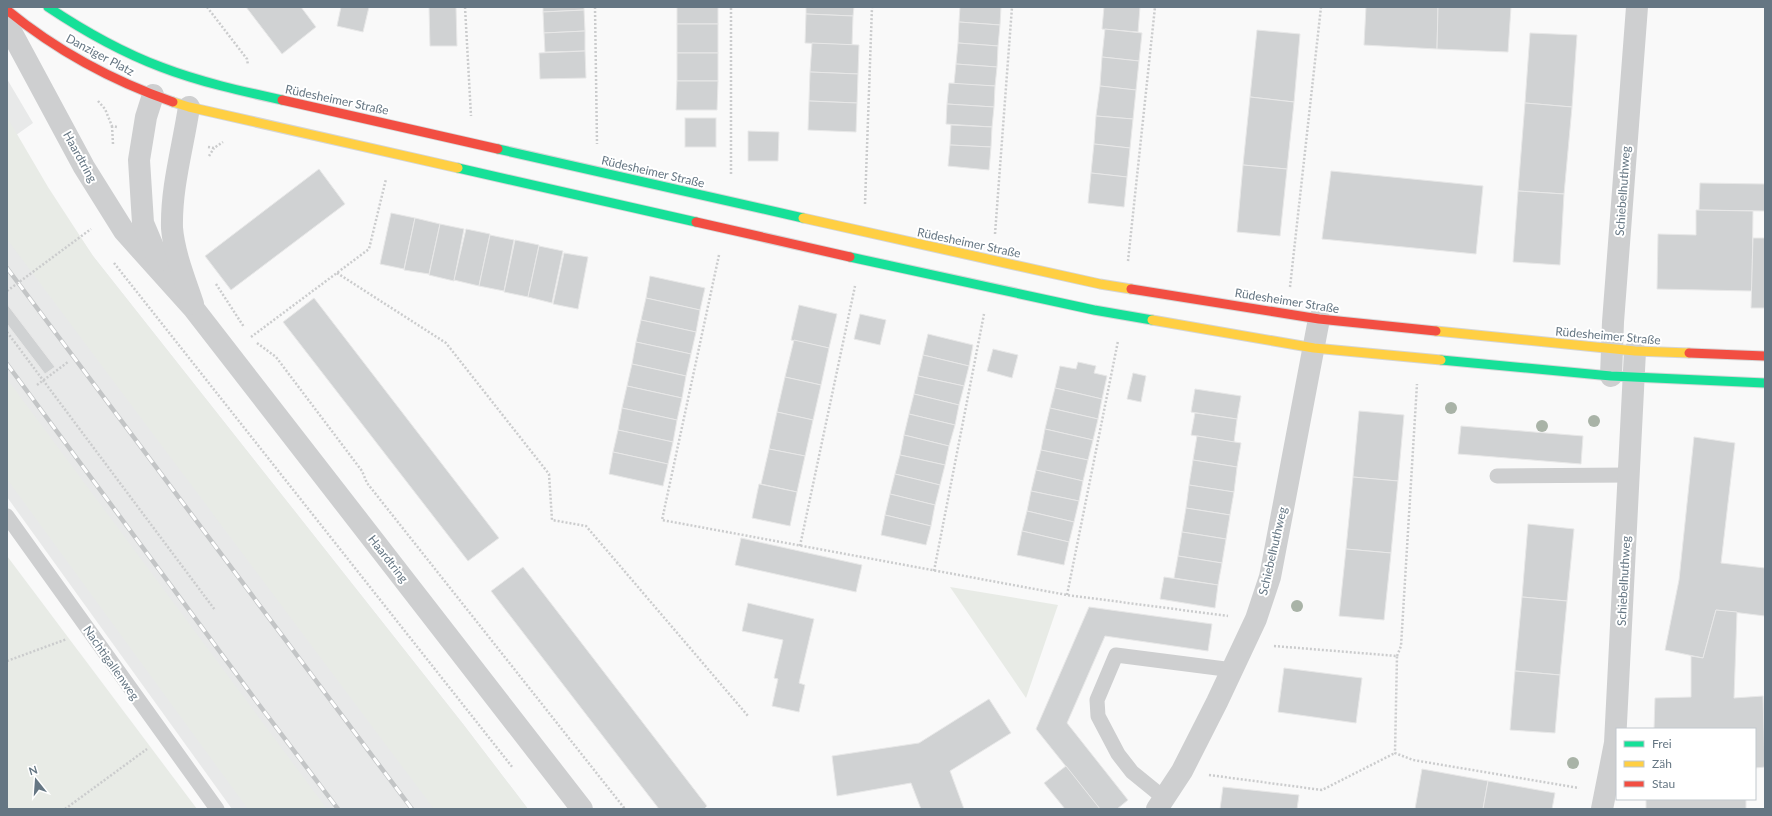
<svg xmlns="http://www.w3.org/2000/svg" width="1772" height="816" font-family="Lato,sans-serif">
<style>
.built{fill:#e8e9e9}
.green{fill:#e8ebe6}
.building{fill:#d0d2d3;stroke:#e8e8e8}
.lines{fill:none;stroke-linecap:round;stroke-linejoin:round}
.fast-casing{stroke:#d5d6d7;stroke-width:11}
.slow-casing{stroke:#d5d6d7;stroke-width:11}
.jam-casing{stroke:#d5d6d7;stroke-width:11}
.path{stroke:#cbcccd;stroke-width:2.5;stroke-dasharray:2 2;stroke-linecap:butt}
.lane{stroke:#cecfd0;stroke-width:15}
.street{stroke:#cecfd0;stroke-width:22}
.fast{stroke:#16e098;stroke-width:9}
.slow{stroke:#ffcf43;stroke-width:9}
.jam{stroke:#f24e42;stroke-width:9}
.rail-casing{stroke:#c3c5c6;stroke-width:4.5}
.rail{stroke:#fff;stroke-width:3;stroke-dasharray:9;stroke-linecap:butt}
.path-bridge{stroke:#cbcccd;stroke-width:2.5;stroke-dasharray:2 2;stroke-linecap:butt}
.tree{fill:#a9b3a7}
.labels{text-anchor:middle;stroke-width:4;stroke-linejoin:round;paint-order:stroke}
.street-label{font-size:12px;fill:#657683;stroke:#fff}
</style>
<rect width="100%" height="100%" fill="#f9f9f9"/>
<!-- built -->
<path class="built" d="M7 79 33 123 12 138 93 256 463 724 528 809H232L7 497Z"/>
<!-- green -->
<g class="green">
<path d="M7 117 48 187 93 256 463 724 528 809H434L7 239Z"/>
<path d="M7 379 327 809H248L7 479Z"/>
<path d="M7 556 197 809H7Z"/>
<path d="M950 587 1058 605 1026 698Z"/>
</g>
<!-- building -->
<g class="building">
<path d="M246 7H301L316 27 282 54Z"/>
<path d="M341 7H369L363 32 337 26Z"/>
<path d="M429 7H456L457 46H430Z"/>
<path d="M543 7H584V10L543 12Z"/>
<rect x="677" y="7" width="41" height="17"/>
<path d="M806 7H854L853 16 806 14Z"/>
<path d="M960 7H1001L1000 25 959 22Z"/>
<path d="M1104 7H1140L1138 32 1102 29Z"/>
<path d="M1366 7H1438L1437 49 1364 45Z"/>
<path d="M1438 7H1511L1508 52 1437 49Z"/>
<path d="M584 10 585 31 544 33 543 12Z"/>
<path d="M806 14 853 16 852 45 805 43Z"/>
<path d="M959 22 1000 25 998 46 958 43Z"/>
<rect x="677" y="24" width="41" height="29"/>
<path d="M1105 29 1142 33 1139 61 1102 57Z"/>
<path d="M1257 30 1300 34 1294 102 1250 97Z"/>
<path d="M585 31V51L545 52 544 33Z"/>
<path d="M1530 33 1577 35 1572 107 1525 103Z"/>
<path d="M812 43 859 45 858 74 810 72Z"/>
<path d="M958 43 998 46 997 67 956 64Z"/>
<path d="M585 51 586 78 540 79 539 53Z"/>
<rect x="677" y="53" width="41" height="28"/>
<path d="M1102 57 1139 61 1136 90 1100 86Z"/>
<path d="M956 64 997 67 995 86 954 84Z"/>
<path d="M810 72 858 74 857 103 809 101Z"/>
<path d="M677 81H718L717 110H676Z"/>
<path d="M949 83 995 86 994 107 947 104Z"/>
<path d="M1100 86 1136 90 1133 119 1096 116Z"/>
<path d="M1250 97 1294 102 1287 169 1243 165Z"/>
<path d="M809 101 857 103 856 132 808 130Z"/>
<path d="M1525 103 1572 107 1564 194 1518 191Z"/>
<path d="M947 104 994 107 992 127 946 124Z"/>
<path d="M1096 116 1133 119 1130 148 1094 144Z"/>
<rect x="685" y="118" width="31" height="29"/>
<path d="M951 125 992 127 991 147 950 145Z"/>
<path d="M748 131 779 132 778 161H748Z"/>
<path d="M1094 144 1130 148 1127 177 1091 173Z"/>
<path d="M950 145 991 147 989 170 948 166Z"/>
<path d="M1243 165 1287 169 1280 236 1237 232Z"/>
<path d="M319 169 345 204 231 290 205 256Z"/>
<path d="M1331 171 1483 186 1476 254 1322 239Z"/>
<path d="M1091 173 1127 177 1124 207 1088 203Z"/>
<path d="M1700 183 1765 184V211L1699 210Z"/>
<path d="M1518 191 1564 194 1560 265 1513 262Z"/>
<path d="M1696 210 1753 211 1752 291 1657 289 1658 234 1696 235Z"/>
<path d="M391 213 415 218 404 269 380 264Z"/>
<path d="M415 218 440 224 429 274 404 270Z"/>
<path d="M440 224 464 229 454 281 429 275Z"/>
<path d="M466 229 490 234 479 286 454 280Z"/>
<path d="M490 235 514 240 504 291 479 286Z"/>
<path d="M1753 238H1765V308H1751Z"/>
<path d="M515 240 539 245 528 297 504 292Z"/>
<path d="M539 246 563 251 552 303 528 297Z"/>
<path d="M564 253 588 257 578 309 553 304Z"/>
<path d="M650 276 705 288 700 310 646 298Z"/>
<path d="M314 298 499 538 468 561 283 322Z"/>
<path d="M646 298 700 310 696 332 641 320Z"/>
<path d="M7 304 55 367 45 374 7 324Z"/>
<path d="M799 305 837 314 829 348 791 340Z"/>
<path d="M860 314 886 320 880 345 854 339Z"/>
<path d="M641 320 696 332 691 354 636 342Z"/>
<path d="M928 334 973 345 969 366 923 355Z"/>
<path d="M794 340 829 348 821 385 785 377Z"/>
<path d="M636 342 691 354 686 376 632 364Z"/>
<path d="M993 349 1018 355 1012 378 987 371Z"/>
<path d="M923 355 969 366 964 386 918 376Z"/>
<path d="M1078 362 1096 366 1094 373 1107 376 1102 399 1055 388 1060 366 1076 369Z"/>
<path d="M632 364 686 376 682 398 627 386Z"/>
<path d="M1133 373 1146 376 1141 402 1127 399Z"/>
<path d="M918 376 964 386 959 405 914 394Z"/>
<path d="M785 377 821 385 813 420 777 412Z"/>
<path d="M627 386 682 398 677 420 622 408Z"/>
<path d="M1055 388 1102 399 1098 419 1050 408Z"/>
<path d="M1195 389 1241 396 1237 419 1191 412Z"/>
<path d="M914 394 959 405 955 425 909 414Z"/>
<path d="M622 408 677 420 673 442 618 430Z"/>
<path d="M1050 408 1098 419 1093 440 1045 429Z"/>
<path d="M1359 411 1404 415 1398 481 1353 477Z"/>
<path d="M777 412 813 420 805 456 769 449Z"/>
<path d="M1195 413 1237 419 1234 442 1191 435Z"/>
<path d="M909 414 955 425 949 446 904 435Z"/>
<path d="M1461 426 1583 436 1581 464 1458 454Z"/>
<path d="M1045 429 1093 440 1088 460 1041 450Z"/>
<path d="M618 430 673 442 668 464 613 452Z"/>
<path d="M904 435 949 446 945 465 900 455Z"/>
<path d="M1197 436 1241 443 1237 467 1193 460Z"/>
<path d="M1694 437 1735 443 1721 563 1765 568V616L1716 610 1703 658 1665 650 1679 580Z"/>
<path d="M769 449 805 456 797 492 761 484Z"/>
<path d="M1041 450 1088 460 1083 481 1036 470Z"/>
<path d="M613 452 668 464 663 486 609 474Z"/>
<path d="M900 455 945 465 940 485 895 474Z"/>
<path d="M1193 460 1237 467 1234 492 1189 485Z"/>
<path d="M1036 470 1083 481 1079 501 1031 491Z"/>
<path d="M895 474 940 485 935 505 890 494Z"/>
<path d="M1353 477 1398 481 1391 553 1346 549Z"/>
<path d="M759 484 797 492 790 526 752 518Z"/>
<path d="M1189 485 1234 492 1230 515 1186 508Z"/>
<path d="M1031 491 1079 501 1074 522 1027 511Z"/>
<path d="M890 494 935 505 931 526 885 515Z"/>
<path d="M1186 508 1230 515 1226 539 1182 532Z"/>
<path d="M1027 511 1074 522 1069 542 1022 531Z"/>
<path d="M885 515 931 526 926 545 881 535Z"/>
<path d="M1528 524 1574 529 1567 601 1522 597Z"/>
<path d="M1022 531 1069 542 1064 565 1017 555Z"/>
<path d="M1182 532 1226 539 1222 563 1178 556Z"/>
<path d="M741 538 862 565 856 592 735 565Z"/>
<path d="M1346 549 1391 553 1384 620 1339 616Z"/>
<path d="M1178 556 1222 563 1218 585 1174 578Z"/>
<path d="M523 567 707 806 704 809H659L491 591Z"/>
<path d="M1164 577 1218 585 1215 608 1160 599Z"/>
<path d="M1522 597 1567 601 1560 675 1515 671Z"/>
<path d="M748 603 814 619 799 683 805 685 799 712 772 706 778 679 774 678 783 640 742 631Z"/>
<path d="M1089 607 1212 624 1208 651 1105 636 1067 723 1128 800 1117 809H1100L1036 729Z"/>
<path d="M1716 610 1737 612 1734 698 1763 696 1765 767 1755 768V729H1654L1655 698 1691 697V656L1703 658Z"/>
<path d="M1284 668 1362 678 1356 723 1278 712Z"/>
<path d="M1515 671 1560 675 1555 733 1510 730Z"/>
<path d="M989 699 1011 733 950 771 964 809H921L911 783 837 796 832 756 919 743Z"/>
<path d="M1066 766 1100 809H1065L1044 783Z"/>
<path d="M1422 769 1488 781 1483 809H1415Z"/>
<path d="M1488 781 1555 793 1552 809H1483Z"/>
<path d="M1223 787 1299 795 1297 809H1220Z"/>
<rect x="1646" y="799" width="100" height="10"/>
</g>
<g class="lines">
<!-- fast casing -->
<g class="fast-casing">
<g id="fast">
<path d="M48 7C84 31 121 52 161 67 200 82 241 91 282 100"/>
<path d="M498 149 803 218"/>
<path d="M458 168 696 222"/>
<path d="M850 257 1094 310 1152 320"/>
<path d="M1441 360 1611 376 1765 383"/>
</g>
</g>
<!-- slow casing -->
<g class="slow-casing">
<g id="slow">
<path d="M173 102 189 107 458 168"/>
<path d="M803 218 1100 284 1131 289"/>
<path d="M1152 320 1314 348 1441 360"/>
<path d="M1436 331 1635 351 1689 353"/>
</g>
</g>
<!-- jam casing -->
<g class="jam-casing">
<g id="jam">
<path d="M7 10C57 51 113 81 173 102"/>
<path d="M282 100 498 149"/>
<path d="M696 222 850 257"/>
<path d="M1131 289 1319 319 1436 331"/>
<path d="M1689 353 1765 356"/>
</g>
</g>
<!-- path -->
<g class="path">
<path d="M207 7 247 59 248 65"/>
<path d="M465 7 471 116"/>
<path d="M595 7 597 144"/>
<path d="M98 101 105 109 112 126 117 127"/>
<path d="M112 126 113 144"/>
<path d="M208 147 214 148 223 142"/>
<path d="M209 156 214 148"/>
<path d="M731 174V7"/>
<path d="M865 204 872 7"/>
<path d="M995 234 1012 7"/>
<path d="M719 255 662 520 1067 595 1228 616"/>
<path d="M1128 261 1155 7"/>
<path d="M114 263 513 768"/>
<path d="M337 273 446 343 549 474 552 520 586 526 748 716"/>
<path d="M216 284 244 327"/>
<path d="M1290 287 1321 7"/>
<path d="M7 332 215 610"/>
<path d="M251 337 369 249 386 179"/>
<path d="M257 343 276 357 362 471 367 483 625 809"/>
<path d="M37 385 68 362"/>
<path d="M800 546 855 286"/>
<path d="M934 571 984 314"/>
<path d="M1067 595 1118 341"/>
<path d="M1274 646 1397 656 1395 753 1413 760 1579 788"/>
<path d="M1397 656 1401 646 1417 384"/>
<path d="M7 661 67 639"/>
<path d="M1209 775 1322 790 1395 753"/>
<path d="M65 809 147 749"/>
</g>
<!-- lane -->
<g class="lane">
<path d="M1497 476 1630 475"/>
<path d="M7 516 217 809"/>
<path d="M1164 798 1132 772 1118 754 1098 716 1097 700 1116 655 1233 670"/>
</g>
<!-- street -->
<g class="street">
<path d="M7 24 84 167 124 231 194 309 582 809"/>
<path d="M153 95 146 117 139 160 143 223 159 261"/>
<path d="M189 107C183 147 171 187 172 228 174 253 185 280 193 304"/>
<path d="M1611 376 1613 322 1637 7"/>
<path d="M1157 809 1182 771 1217 702 1256 619 1270 577 1319 319"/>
<path d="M1602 809 1615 743 1635 351"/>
</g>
<!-- fast -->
<use href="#fast" class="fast"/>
<!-- slow -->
<use href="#slow" class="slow"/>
<!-- jam -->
<use href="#jam" class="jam"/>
<!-- rail casing -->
<g class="rail-casing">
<g id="rail">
<path d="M7 268 412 809"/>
<path d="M7 364 257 702 338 809"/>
</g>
</g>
<!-- rail -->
<use href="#rail" class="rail"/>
<!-- path-bridge -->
<path class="path-bridge" d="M7 291 91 229"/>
</g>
<!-- trees -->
<g class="tree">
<circle cx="1451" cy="408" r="6"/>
<circle cx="1594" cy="421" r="6"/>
<circle cx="1542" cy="426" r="6"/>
<circle cx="1297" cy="606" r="6"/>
<circle cx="1573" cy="763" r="6"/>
</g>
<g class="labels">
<!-- street labels -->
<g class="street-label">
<text transform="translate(100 55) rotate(28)" y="4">Danziger Platz</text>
<text transform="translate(337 100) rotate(12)" y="4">Rüdesheimer Straße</text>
<text transform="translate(80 157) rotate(61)" y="4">Haardtring</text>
<text transform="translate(653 172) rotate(13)" y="4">Rüdesheimer Straße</text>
<text transform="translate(1623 191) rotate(-86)" y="4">Schiebelhuthweg</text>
<text transform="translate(969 243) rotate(12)" y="4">Rüdesheimer Straße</text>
<text transform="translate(1287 301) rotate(9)" y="4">Rüdesheimer Straße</text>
<text transform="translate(1608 336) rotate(5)" y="4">Rüdesheimer Straße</text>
<text transform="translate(1273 551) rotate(-77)" y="4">Schiebelhuthweg</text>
<text transform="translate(388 559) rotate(52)" y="4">Haardtring</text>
<text transform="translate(1624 581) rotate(-87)" y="4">Schiebelhuthweg</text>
<text transform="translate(111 663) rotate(55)" y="4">Nachtigallenweg</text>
</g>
</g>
<!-- border -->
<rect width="1772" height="816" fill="none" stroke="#657683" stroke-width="16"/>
<!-- legend -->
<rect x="1616" y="728" width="140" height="72" fill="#ffffff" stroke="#c1c8cd"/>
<rect x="1624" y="741" width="20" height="6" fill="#16e098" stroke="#c1c8cd"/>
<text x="1652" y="748" font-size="12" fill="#657683">Frei</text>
<rect x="1624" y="761" width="20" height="6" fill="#ffcf43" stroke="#c1c8cd"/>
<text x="1652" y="768" font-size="12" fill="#657683">Zäh</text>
<rect x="1624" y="781" width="20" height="6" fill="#f24e42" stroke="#c1c8cd"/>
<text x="1652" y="788" font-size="12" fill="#657683">Stau</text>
<!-- north arrow -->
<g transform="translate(36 780) rotate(343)" stroke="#ffffff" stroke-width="3" paint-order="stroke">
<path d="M0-3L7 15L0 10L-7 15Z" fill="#657683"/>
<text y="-6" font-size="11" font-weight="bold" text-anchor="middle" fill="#657683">N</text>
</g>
</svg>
